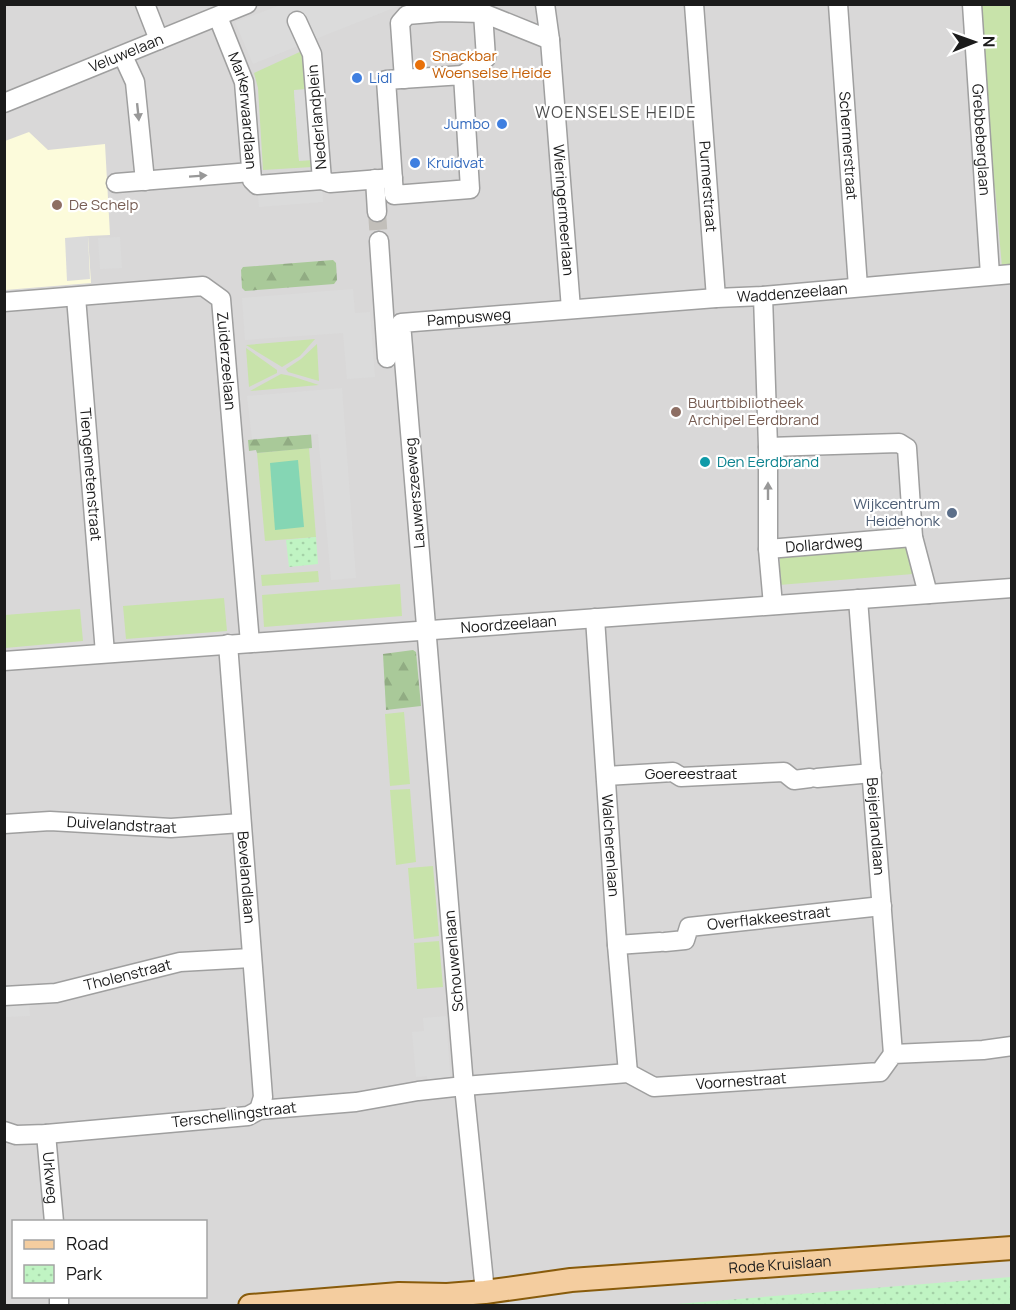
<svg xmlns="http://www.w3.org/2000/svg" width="1016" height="1310" font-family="Manrope,sans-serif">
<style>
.residential{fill:#d9d8d8;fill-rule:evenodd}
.education{fill:#fcfbdb}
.grass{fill:#c8e3aa}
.forest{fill:url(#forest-firs)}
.park{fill:url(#park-dots)}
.pitch{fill:#85d6b4}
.parking{fill:#dbdbdb}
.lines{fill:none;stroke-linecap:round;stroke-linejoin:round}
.minor-tunnel{stroke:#c2bfba;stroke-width:18;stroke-dasharray:18 9;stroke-linecap:butt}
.minor-casing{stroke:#9f9f9f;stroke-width:21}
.major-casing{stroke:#885b0b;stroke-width:26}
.minor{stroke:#fff;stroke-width:18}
.major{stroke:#f4cd9f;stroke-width:22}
.oneway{fill:#989898}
.food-dot{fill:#e8710a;stroke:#fff;stroke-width:2}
.shop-dot{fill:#3f7fe0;stroke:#fff;stroke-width:2}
.education-dot{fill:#8d6e63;stroke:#fff;stroke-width:2}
.culture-dot{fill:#0f9aa8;stroke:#fff;stroke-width:2}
.service-dot{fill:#5c6f8a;stroke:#fff;stroke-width:2}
.labels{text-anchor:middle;stroke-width:4.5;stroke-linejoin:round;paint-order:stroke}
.street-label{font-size:15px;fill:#1b1b1b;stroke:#fff}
.food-label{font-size:15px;fill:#c56008;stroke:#fff;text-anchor:start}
.shop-label{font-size:15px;fill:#366cbe;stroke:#fff;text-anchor:start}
.education-label{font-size:15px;fill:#785e54;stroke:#fff;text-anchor:start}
.culture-label{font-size:15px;fill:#0d838f;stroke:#fff;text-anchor:start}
.service-label{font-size:15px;fill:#4e5e75;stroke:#fff;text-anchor:end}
.neighbourhood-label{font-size:16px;letter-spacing:1.5px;fill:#4e4e4e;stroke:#fff}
</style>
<defs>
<pattern id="forest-firs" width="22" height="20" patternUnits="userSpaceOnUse" patternTransform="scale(1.5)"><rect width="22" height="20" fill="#a9c999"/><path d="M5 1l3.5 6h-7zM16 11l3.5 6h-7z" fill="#91ac83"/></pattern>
<pattern id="park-dots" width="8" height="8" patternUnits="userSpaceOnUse" patternTransform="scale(1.5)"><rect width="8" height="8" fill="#c0f4c3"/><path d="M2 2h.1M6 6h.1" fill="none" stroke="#a4d1a7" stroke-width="1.8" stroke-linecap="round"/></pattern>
</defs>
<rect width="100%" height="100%" fill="#ece8e2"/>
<!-- residential -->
<path class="residential" d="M5 5H1011V1305L5 1306ZM14 1222H206V1296H14Z"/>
<!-- education -->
<path class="education" d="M29 132 48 150 105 144 110 235 88 236 91 283 5 290V141Z"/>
<!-- grass -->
<g class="grass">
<path d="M981 5H1010L1012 27 1011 266 1002 267 995 188 988 187 977 43 984 42Z"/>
<path d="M304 50 307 89 294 91 299 160H313L312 167 263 170 258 88 254 73Z"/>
<path d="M315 339 300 356 282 367 246 345Z"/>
<path d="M317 344 319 381 288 372 286 369 301 359Z"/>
<path d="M246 348 277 370V373L249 387Z"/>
<path d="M281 374 291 376 319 385 250 391Z"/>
<path d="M309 448 316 537 265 541 257 453Z"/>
<path d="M910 542 913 574 779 585 780 557Z"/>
<path d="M318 571 319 582 262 586 261 575Z"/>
<path d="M400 584 402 616 264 627 262 595Z"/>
<path d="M224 598 227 631 126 639 123 606Z"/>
<path d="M80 609 83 641 5 648V615Z"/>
<path d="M404 712 410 784 390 786 385 714Z"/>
<path d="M410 789 416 862 396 865 390 790Z"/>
<path d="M433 866 439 936 414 939 408 868Z"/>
<path d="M439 941 443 987 417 989 414 943Z"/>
</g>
<!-- forest -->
<g class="forest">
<path d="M333 260 336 263 337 280 334 284 245 291 242 288 241 270 243 267Z"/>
<path d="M311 434 312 448 257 453 256 450 249 451 248 440Z"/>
<path d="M413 650 416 652 421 706 386 710 383 654Z"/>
</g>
<!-- park -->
<g class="park">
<path d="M316 537 318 564 289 567 286 540Z"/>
<path d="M1011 1277V1305H664Z"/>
</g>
<!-- pitch -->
<path class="pitch" d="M298 460 304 527 275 530 270 463Z"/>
<!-- parking -->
<g class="parking">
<path d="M281 5H401L253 64 235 22Z"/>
<path d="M307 89 313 160 299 161 294 90Z"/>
<path d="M322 180 323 202 259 207 257 185Z"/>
<path d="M88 236 90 279 67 281 65 238Z"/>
<path d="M120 237 122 268 100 269 98 238Z"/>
<path d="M353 289 355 313 370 312 375 377 347 379 343 333 245 340 242 298Z"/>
<path d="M342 388 356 578 331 580 318 434 252 439 247 396Z"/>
<path d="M29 1003 30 1016 5 1017V1005Z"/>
<path d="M446 1016 451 1086 428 1088 427 1076 416 1077 412 1032 424 1031 423 1018Z"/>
</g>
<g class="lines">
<!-- minor-tunnel -->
<path class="minor-tunnel" d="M377 212 379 241"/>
<!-- minor casing -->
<g class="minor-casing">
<g id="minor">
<path d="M145 4 159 40"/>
<path id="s1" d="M545 4 550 40 571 309"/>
<path id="s2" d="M694 4 716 298"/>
<path id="s3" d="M838 4 858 287"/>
<path id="s4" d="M972 4 990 275"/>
<path id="s5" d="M218 17 244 82 252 180 257 185 322 180 312 54 297 21"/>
<path d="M123 56 135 82 145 181"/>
<path d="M463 75 470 189 394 195 386 80Z"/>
<path d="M463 75 486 58 483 13"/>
<path d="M404 79 400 23 407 15 442 12 483 13 550 40"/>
<path id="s6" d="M4 103 247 4"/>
<path d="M375 179 377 212"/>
<path d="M322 180 330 183 393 178"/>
<path d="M116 183 251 172"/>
<path d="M379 241 387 358"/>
<path d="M763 296 768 447V549L773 605"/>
<path id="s7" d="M76 297 105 653"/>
<path id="s8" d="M4 302 203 286 221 299 250 643"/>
<path d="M768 447 899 443 907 448 913 537 928 594"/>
<path id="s9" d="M768 549 913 537"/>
<path id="s10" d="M858 599 893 1054"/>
<path id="s11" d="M595 618 617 945 628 1073"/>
<path id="s12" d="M228 644 263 1097 259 1110"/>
<path id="s13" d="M4 661 1012 588"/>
<path d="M606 776 673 772 681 777 784 772 794 780 810 778"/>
<path d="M817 778 872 773"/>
<path id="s14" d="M4 824 50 821 171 828 241 823"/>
<path id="s15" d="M665 942 685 940 689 927 882 906"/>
<path d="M617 945 660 942"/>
<path id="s16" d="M4 996 56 993 180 962 251 958"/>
<path id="s17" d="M4 1131 16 1135 46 1134 248 1116 259 1110 356 1102 418 1091 464 1086 628 1073 654 1087 880 1072 893 1054 983 1050 1012 1046"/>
<path id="s18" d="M46 1134 54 1222"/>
<path id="s19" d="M485 1292 464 1086 401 323 716 298 763 296 1012 274"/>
<path d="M59 1306V1296"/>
</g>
</g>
<!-- major casing -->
<g class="major-casing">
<g id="major">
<path id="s20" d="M250 1306 399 1294 447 1295 485 1292 571 1280 1012 1248"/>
</g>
</g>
<!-- minor -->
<use href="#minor" class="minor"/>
<!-- major -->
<use href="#major" class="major"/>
</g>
<!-- one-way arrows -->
<defs><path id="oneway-solid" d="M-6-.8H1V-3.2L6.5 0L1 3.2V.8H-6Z" transform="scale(1.5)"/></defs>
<g class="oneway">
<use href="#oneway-solid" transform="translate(138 112) rotate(84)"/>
<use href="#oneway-solid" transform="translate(198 176) rotate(-4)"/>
<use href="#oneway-solid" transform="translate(768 491) rotate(-90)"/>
</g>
<!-- markers -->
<circle class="food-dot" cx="420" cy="65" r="6"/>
<g class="shop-dot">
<circle cx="357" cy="78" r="6"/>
<circle cx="502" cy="124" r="6"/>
<circle cx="415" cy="163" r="6"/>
</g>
<g class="education-dot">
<circle cx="57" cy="205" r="6"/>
<circle cx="676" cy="412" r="6"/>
</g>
<circle class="culture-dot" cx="705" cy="462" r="6"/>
<circle class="service-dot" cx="952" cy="513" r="6"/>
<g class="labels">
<!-- street labels -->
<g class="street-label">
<text dy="5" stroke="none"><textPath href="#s6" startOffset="132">Veluwelaan</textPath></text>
<text dy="5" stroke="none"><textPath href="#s5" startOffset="98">Markerwaardlaan</textPath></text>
<text transform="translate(317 117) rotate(-95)" y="5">Nederlandplein</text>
<text dy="5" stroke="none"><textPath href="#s4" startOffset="136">Grebbeberglaan</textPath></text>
<text dy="5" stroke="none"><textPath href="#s3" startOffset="142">Schermerstraat</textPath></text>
<text dy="5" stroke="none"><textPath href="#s2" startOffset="183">Purmerstraat</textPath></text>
<text dy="5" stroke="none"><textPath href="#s1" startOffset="207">Wieringermeerlaan</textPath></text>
<text dy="5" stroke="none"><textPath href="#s19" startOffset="1365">Waddenzeelaan</textPath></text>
<text dy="5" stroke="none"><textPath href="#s19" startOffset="1041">Pampusweg</textPath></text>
<text dy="5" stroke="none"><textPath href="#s8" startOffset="284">Zuiderzeelaan</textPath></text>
<text dy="5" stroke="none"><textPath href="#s7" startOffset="178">Tiengemetenstraat</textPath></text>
<text transform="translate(415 493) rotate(-95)" y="5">Lauwerszeeweg</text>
<text dy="5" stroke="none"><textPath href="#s9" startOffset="56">Dollardweg</textPath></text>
<text dy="5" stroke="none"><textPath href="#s13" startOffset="506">Noordzeelaan</textPath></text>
<text x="691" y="779">Goereestraat</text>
<text dy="5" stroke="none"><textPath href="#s14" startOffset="118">Duivelandstraat</textPath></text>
<text dy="5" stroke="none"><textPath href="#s10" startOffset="228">Beijerlandlaan</textPath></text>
<text dy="5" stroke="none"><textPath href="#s11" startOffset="228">Walcherenlaan</textPath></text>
<text dy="5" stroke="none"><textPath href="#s12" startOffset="234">Bevelandlaan</textPath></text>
<text dy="5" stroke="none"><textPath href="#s15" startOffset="114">Overflakkeestraat</textPath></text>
<text transform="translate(454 961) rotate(-95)" y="5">Schouwenlaan</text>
<text dy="5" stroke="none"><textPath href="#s16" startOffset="126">Tholenstraat</textPath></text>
<text dy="5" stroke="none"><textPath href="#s17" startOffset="746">Voornestraat</textPath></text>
<text transform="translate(234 1115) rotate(-7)" y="5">Terschellingstraat</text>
<text dy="5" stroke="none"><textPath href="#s18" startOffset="44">Urkweg</textPath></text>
<text dy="5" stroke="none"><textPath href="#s20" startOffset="532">Rode Kruislaan</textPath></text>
</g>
<!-- food labels -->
<g class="food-label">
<text x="432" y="61">Snackbar<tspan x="432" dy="17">Woenselse Heide</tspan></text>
</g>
<!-- shop labels -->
<g class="shop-label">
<text x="369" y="83">Lidl</text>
<text x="490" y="129" text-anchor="end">Jumbo</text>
<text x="427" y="168">Kruidvat</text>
</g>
<!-- education labels -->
<g class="education-label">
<text x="69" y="210">De Schelp</text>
<text x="688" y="408">Buurtbibliotheek<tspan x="688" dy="17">Archipel Eerdbrand</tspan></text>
</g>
<!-- culture labels -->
<g class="culture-label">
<text x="717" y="467">Den Eerdbrand</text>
</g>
<!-- service labels -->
<g class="service-label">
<text x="940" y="509">Wijkcentrum<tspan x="940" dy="17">Heidehonk</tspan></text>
</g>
<!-- neighbourhood labels -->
<g class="neighbourhood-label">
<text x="616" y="118">WOENSELSE HEIDE</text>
</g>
</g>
<!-- border -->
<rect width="1016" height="1310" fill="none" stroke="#1b1b1b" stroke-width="12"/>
<!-- legend -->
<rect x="12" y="1220" width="195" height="78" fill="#ffffff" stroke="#a4a4a4" stroke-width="1.5"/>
<rect x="24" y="1240" width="30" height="9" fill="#f4cd9f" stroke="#a4a4a4" stroke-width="1.5"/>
<text x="66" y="1250" font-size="18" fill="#1b1b1b">Road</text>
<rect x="24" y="1265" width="30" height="18" fill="url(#park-dots)" stroke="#a4a4a4" stroke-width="1.5"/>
<text x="66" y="1280" font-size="18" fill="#1b1b1b">Park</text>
<!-- north arrow -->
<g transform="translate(974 42) rotate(89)" stroke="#ffffff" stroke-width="4.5" paint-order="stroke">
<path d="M0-4.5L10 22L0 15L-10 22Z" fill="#1b1b1b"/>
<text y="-9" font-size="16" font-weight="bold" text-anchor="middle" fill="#1b1b1b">N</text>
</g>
</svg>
